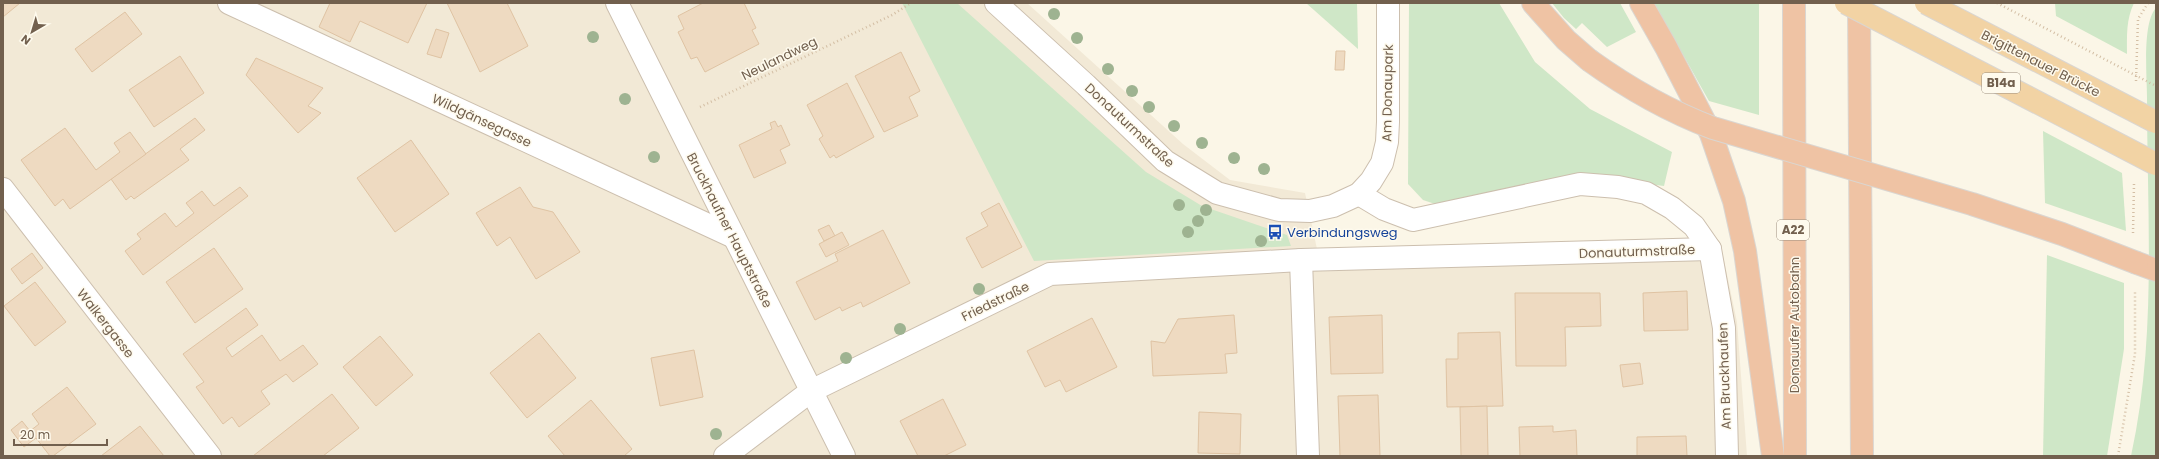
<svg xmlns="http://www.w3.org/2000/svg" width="2159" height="459" font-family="Poppins,sans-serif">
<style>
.residential{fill:#f2e9d6}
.green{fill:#cfe7c7}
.building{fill:#eedac1;stroke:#dfc3a3}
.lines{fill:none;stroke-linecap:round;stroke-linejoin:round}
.minor-casing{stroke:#ccbfae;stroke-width:24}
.tertiary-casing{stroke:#ccbfae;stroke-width:24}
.motorway-casing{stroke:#dad6d1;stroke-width:24}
.path{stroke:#d3bea4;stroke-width:2.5;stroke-dasharray:1 3;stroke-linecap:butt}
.minor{stroke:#fff;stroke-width:22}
.tertiary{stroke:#fff;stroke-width:22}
.motorway{stroke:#efc3a4;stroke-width:22}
.trunk-bridge-casing{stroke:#dad6d1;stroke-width:24;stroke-linecap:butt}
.motorway-bridge-casing{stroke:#dad6d1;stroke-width:24;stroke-linecap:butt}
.path-bridge{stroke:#d3bea4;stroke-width:2.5;stroke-dasharray:1 3;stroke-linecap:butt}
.trunk-bridge{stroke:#f2d3a4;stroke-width:22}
.motorway-bridge{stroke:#efc3a4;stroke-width:22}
.tree{fill:#9eb391}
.labels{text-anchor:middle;stroke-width:3;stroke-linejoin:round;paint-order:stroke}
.shield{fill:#fefaed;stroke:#9c8e7e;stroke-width:1}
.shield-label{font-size:12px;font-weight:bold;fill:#72604e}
.street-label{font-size:13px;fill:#72604e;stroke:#fefaed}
.transit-label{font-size:13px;fill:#164399;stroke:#fefaed;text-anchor:start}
</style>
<rect width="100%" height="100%" fill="#fbf6e7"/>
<!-- residential -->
<path class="residential" d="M3 3H1027L1183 144 1230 180 1305 193 1317 249 1721 246 1737 322 1747 456H3Z"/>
<!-- green -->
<g class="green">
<path d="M902 3H957L1146 172 1202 206 1287 235 1291 246 1034 261Z"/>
<path d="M1306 3H1357L1358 49Z"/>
<path d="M1409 3H1499L1535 62 1590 109 1672 152 1664 186 1577 175 1444 207 1423 200 1408 184Z"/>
<path d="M1552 3H1620L1636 32 1607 47 1582 23 1576 29 1564 18Z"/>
<path d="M1654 3H1759V115L1709 101Z"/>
<path d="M2055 3H2134C2126 20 2127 35 2127 54L2056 16Z"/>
<path d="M2156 8V456H2131C2157 338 2147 216 2147 97 2147 76 2142 23 2156 8Z"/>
<path d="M2043 131 2122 173 2126 231 2045 203Z"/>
<path d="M2047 255 2124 283V349L2107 456H2043Z"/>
</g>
<!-- building -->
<g class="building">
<path d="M3 3H20L3 17Z"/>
<path d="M330 3H427L408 43 360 21 350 42 319 27Z"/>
<path d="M447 3H507L528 46 480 72Z"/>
<path d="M703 3H744L756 28 752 30 759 44 705 72 697 57 691 59 678 32 684 29 678 16Z"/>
<path d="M125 12 142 34 92 72 75 49Z"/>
<path d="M436 29 449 33 441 58 427 54Z"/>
<path d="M1336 51H1345L1344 70H1335Z"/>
<path d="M901 52 920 91 909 97 918 116 884 132 855 76Z"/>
<path d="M180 56 204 93 154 127 129 90Z"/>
<path d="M256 58 323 88 308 106 321 113 298 133 246 75Z"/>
<path d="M847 83 874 137 836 158 834 155 830 158 819 139 823 136 807 105Z"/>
<path d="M195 118 205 130 180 149 189 160 134 199 131 196 126 200 111 179Z"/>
<path d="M775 121 778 127 781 125 790 145 780 150 786 163 754 178 739 145 772 129 770 123Z"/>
<path d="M65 128 96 170 120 152 114 143 130 132 146 154 70 209 63 199 55 206 21 160Z"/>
<path d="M411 140 449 194 395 232 357 178Z"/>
<path d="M240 187 248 196 143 275 125 251 141 239 137 234 165 213 176 227 194 213 186 203 202 191 214 206Z"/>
<path d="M520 187 533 207 553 212 580 252 536 279 510 237 497 246 476 213Z"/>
<path d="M999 203 1022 247 982 268 966 238 988 226 981 213Z"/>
<path d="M829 225 835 236 824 241 818 230Z"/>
<path d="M883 230 910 283 863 307 861 302 842 311 840 307 815 320 796 282 838 261 835 254Z"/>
<path d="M842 232 849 245 826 257 819 244Z"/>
<path d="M214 248 243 289 195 323 166 282Z"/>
<path d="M32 253 43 268 22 284 11 269Z"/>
<path d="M35 282 66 322 35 346 4 306Z"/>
<path d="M1687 291 1688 330 1644 331 1643 293Z"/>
<path d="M1515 293H1600L1601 326 1565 327 1566 366H1516Z"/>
<path d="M246 308 258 325 226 348 232 357 262 335 280 361 303 345 318 364 293 382 286 374 261 391 270 404 239 427 232 417 223 424 196 387 204 382 183 354Z"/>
<path d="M1234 315 1237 353 1225 354 1227 373 1153 376 1151 341 1165 343 1178 319Z"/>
<path d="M1382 315 1383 373 1331 374 1329 317Z"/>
<path d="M1092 318 1117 367 1066 392 1060 380 1045 387 1027 351Z"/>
<path d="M1500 332 1503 406 1447 407 1446 359H1458V333Z"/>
<path d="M539 333 576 378 527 418 490 373Z"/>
<path d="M380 336 413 375 376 406 343 367Z"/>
<path d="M694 350 703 397 660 406 651 358Z"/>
<path d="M1640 363 1643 384 1623 387 1620 365Z"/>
<path d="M67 387 96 424 53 456H50L36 438 24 447 11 430 22 421 30 431 39 424 32 414Z"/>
<path d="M332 394 359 428 323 456H253Z"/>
<path d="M1378 395 1380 456H1340L1338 396Z"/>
<path d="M943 399 966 445 944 456H918L900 421Z"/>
<path d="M591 400 632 449 624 456H565L548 436Z"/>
<path d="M1487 406 1488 456H1461L1460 407Z"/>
<path d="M1199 412 1241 414 1240 454 1198 453Z"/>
<path d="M140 426 164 456H101Z"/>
<path d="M1553 426V432L1576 430 1577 456H1520L1519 427Z"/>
<path d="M1686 436 1687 456H1637V437Z"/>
</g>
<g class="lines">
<!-- minor casing -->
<g class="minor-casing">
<g id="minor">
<path d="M229 3 734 237"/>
<path d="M617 3 844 456"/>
<path d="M3 189 210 456"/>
<path d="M1359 194 1384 209 1413 220 1580 184 1618 187 1646 193 1672 208 1694 226 1710 249 1724 328 1727 456"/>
<path d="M1301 260 1308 456"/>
<path d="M725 456 811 391 1050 274 1301 260 1710 249"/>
</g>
</g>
<!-- tertiary casing -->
<g class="tertiary-casing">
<path id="tertiary" d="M996 3 1086 85 1165 161 1217 193 1279 210 1310 211 1333 206 1359 194 1371 181 1382 163 1387 142 1388 122V3"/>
</g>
<!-- motorway casing -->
<g class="motorway-casing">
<g id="motorway">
<path d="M1533 3 1566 40 1589 60"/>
<path d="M1641 3 1666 47 1711 134 1734 201 1745 251 1773 456"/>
<path d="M1794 3 1795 456"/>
<path d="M1859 3 1862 456"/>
<path d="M2137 263 2156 270"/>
</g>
</g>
<!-- path -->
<g class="path">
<path d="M2136 81 2138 19 2148 3"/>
<path d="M700 107 892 15 911 3"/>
<path d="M2133 233 2134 184"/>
<path d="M2118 456 2135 354V292"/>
</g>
<!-- minor -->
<use href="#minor" class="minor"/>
<!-- tertiary -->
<use href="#tertiary" class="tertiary"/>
<!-- motorway -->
<use href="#motorway" class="motorway"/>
<!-- trunk-bridge casing -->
<g class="trunk-bridge-casing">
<g id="trunk-bridge">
<path d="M1846 3 2156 164"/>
<path d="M1926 3 2156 122"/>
</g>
</g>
<!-- motorway-bridge casing -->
<g class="motorway-bridge-casing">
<path id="motorway-bridge" d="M1589 60C1628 88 1668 111 1713 128L1972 204 2062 234 2137 263"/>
</g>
<!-- path-bridge -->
<path class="path-bridge" d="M1997 3 2156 86"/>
<!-- trunk-bridge -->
<use href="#trunk-bridge" class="trunk-bridge"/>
<!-- motorway-bridge -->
<use href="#motorway-bridge" class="motorway-bridge"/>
</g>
<!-- trees -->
<g class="tree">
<circle cx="1054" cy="14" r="6"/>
<circle cx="593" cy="37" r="6"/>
<circle cx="1077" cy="38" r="6"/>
<circle cx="1108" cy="69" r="6"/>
<circle cx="1132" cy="91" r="6"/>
<circle cx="625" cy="99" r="6"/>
<circle cx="1149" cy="107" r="6"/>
<circle cx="1174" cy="126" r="6"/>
<circle cx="1202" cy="143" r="6"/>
<circle cx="654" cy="157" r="6"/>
<circle cx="1234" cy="158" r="6"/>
<circle cx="1264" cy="169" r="6"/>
<circle cx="1179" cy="205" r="6"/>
<circle cx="1206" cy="210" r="6"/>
<circle cx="1198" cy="221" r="6"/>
<circle cx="1188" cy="232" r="6"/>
<circle cx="1261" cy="241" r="6"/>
<circle cx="979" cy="289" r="6"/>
<circle cx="900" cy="329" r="6"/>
<circle cx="846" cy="358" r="6"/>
<circle cx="716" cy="434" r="6"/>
</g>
<!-- icons -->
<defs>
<g id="bus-bare" transform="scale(1.2)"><path d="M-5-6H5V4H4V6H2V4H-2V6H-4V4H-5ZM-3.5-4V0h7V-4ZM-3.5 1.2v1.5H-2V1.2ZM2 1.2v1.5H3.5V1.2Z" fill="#1a4fb4" stroke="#fefaed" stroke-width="2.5" paint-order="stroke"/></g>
</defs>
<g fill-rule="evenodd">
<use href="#bus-bare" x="1275" y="232"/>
</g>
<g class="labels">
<!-- shield labels -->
<g class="shield">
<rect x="1982" y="73" width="38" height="20" rx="3"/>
<rect x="1777" y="220" width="32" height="20" rx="3"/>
</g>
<g class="shield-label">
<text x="2001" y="87">B14a</text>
<text x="1793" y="234">A22</text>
</g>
<!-- street labels -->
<g class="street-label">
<text transform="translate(779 58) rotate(-26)" y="5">Neulandweg</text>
<text transform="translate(2041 63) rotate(27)" y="5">Brigittenauer Brücke</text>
<text transform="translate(1387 93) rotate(-89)" y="5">Am Donaupark</text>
<text transform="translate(482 120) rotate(25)" y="5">Wildgänsegasse</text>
<text transform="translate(1130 125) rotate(43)" y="5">Donauturmstraße</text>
<text transform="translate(730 230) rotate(63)" y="5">Bruckhaufner Hauptstraße</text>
<text transform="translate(1637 251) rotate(-2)" y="5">Donauturmstraße</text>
<text transform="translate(995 301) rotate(-26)" y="5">Friedstraße</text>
<text transform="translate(106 323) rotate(52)" y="5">Walkergasse</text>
<text transform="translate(1794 325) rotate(-90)" y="5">Donauufer Autobahn</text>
<text transform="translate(1724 376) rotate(-92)" y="5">Am Bruckhaufen</text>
</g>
<!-- transit labels -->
<g class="transit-label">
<text x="1287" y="237">Verbindungsweg</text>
</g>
</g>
<!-- border -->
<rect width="2159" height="459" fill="none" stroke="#72604e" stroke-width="8"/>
<!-- north arrow -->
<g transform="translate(32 32) rotate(218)" stroke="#fefaed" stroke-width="3" paint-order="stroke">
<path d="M0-3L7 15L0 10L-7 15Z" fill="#72604e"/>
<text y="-6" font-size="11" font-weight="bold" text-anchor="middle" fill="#72604e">N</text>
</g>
<!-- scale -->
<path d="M14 439v6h93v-6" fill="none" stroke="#72604e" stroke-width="2"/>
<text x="20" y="439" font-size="12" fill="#72604e" stroke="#fefaed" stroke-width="3" paint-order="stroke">20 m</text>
</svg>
